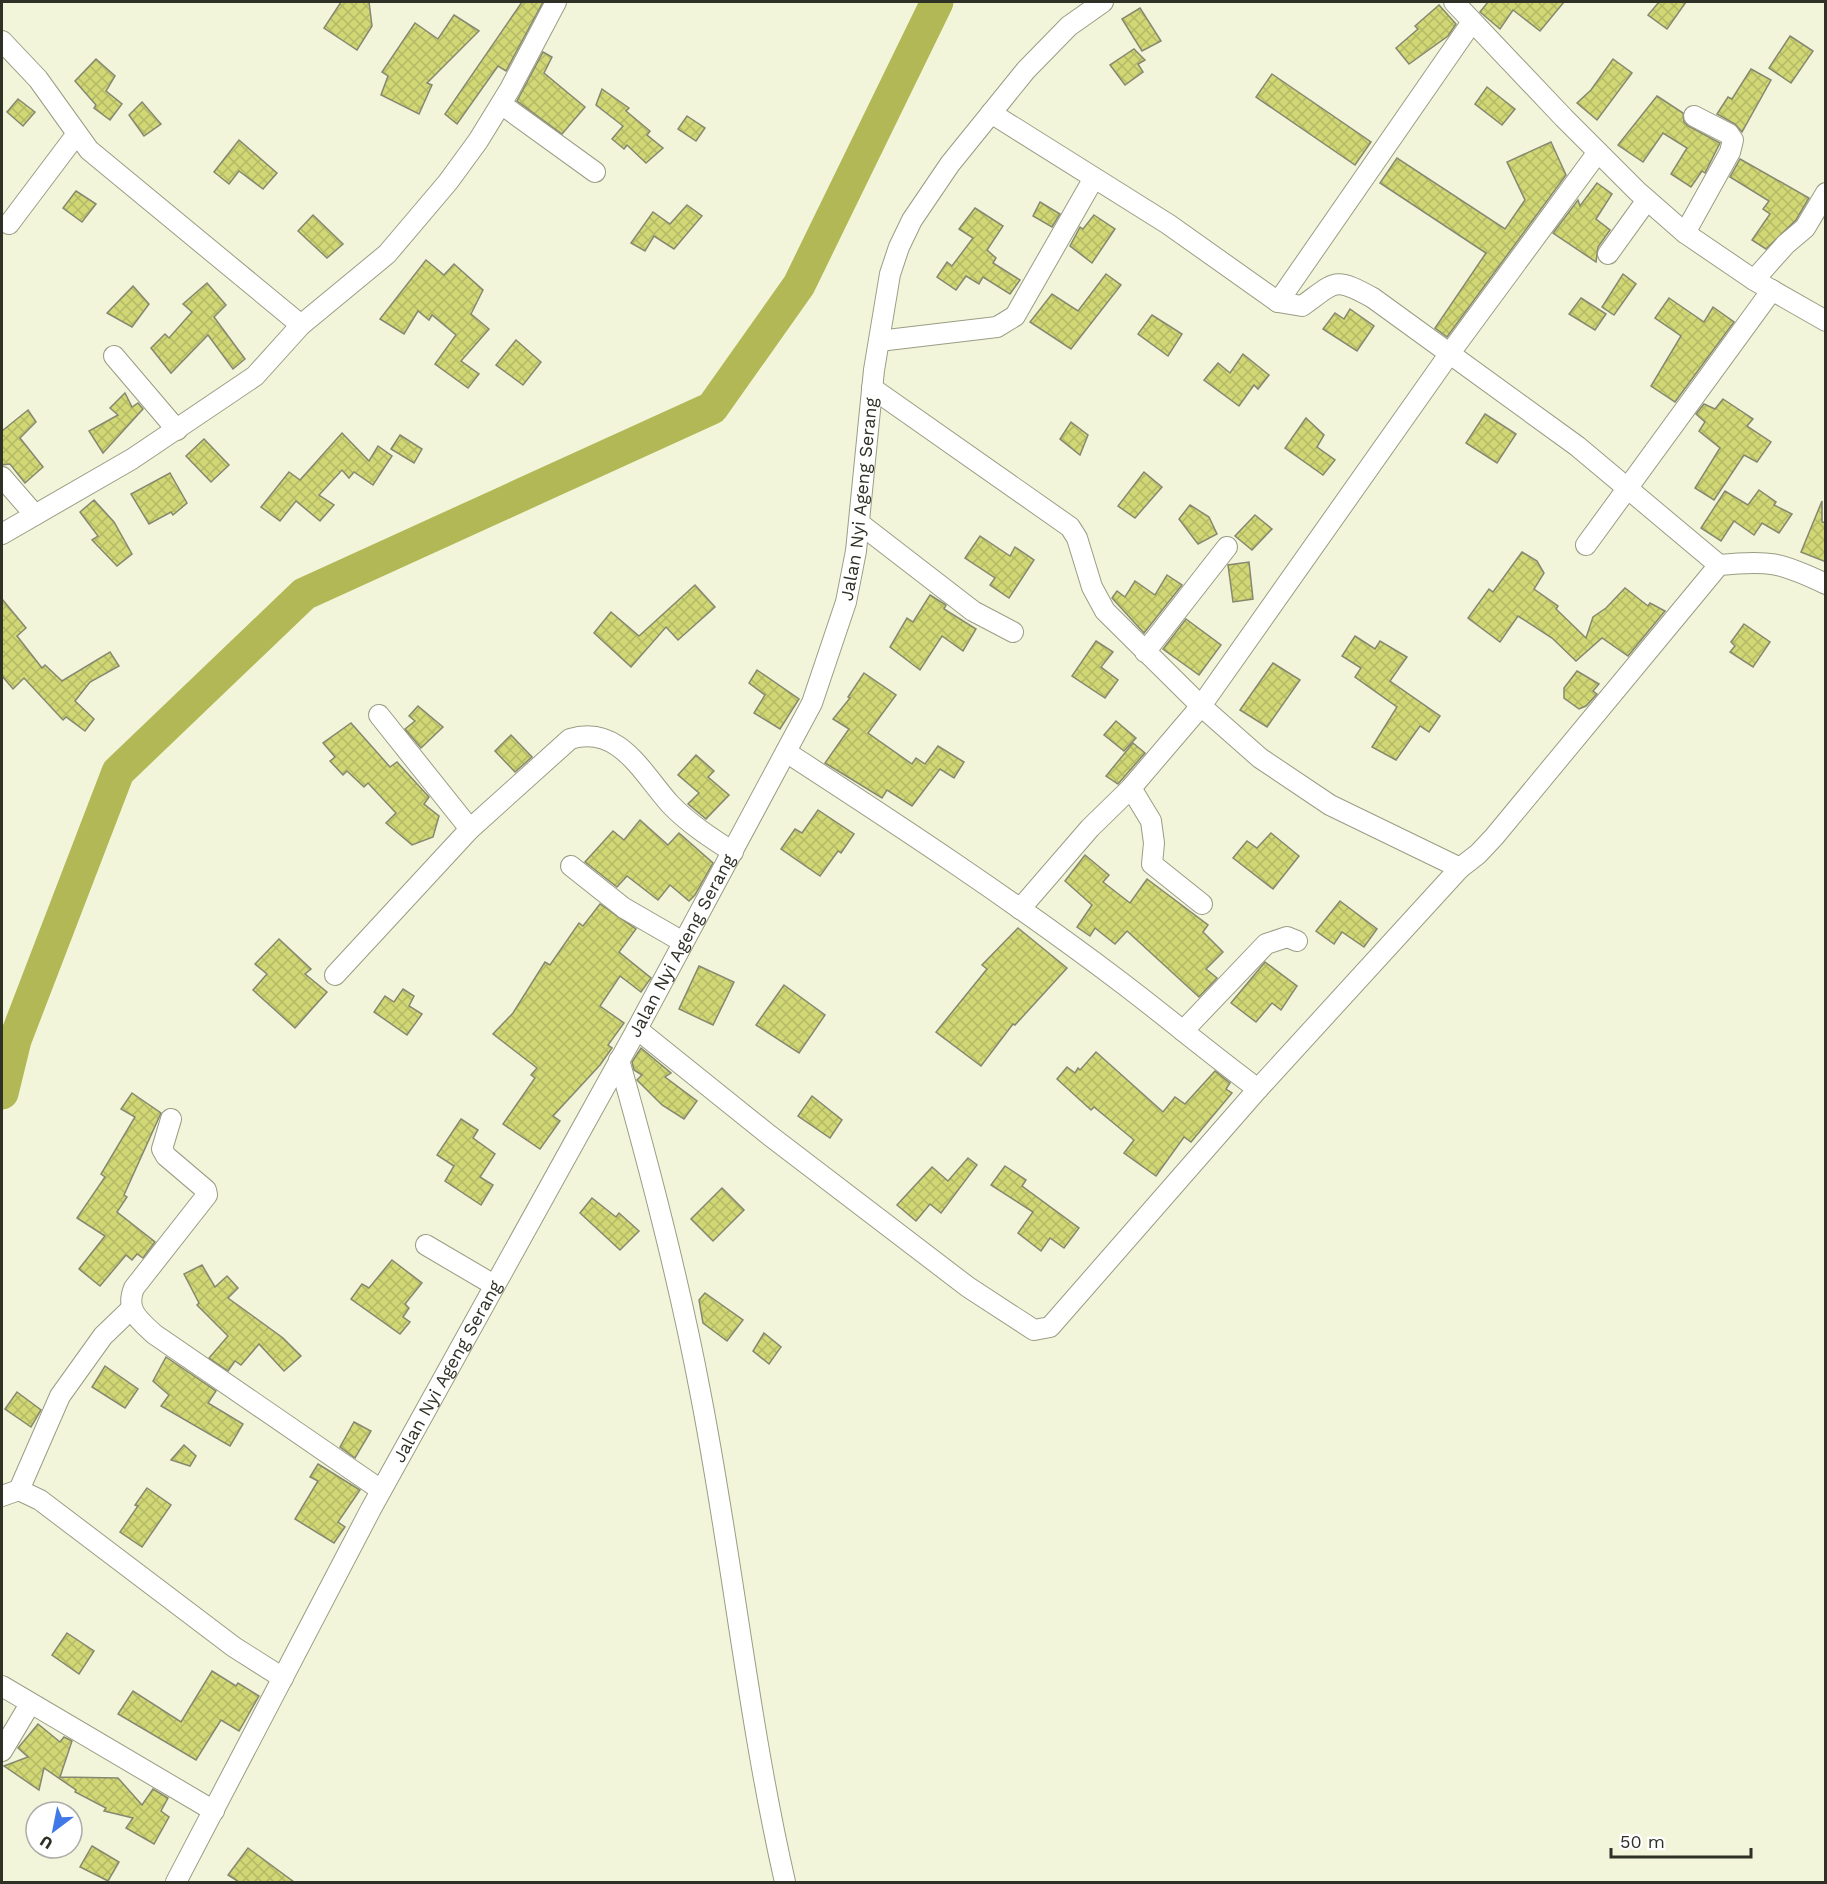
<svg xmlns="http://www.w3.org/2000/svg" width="1827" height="1884" font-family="'Work Sans',sans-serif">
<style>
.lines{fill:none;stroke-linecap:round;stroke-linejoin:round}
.river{stroke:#b1b855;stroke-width:33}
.building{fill:url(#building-cross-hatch);stroke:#868870;stroke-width:1.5}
.minor-casing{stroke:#9a9d84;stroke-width:22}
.minor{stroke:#fff;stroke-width:20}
.labels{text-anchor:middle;stroke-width:5;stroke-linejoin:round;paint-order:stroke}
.street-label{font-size:18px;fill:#2f3026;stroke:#fff}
</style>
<defs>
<pattern id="building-cross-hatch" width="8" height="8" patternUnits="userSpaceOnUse" patternTransform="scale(1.5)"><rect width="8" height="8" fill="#d0d774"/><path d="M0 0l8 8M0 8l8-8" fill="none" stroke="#b3b964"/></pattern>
</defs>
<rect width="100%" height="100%" fill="#f2f5da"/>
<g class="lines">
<!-- river -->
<path class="river" d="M2 1093 15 1040 118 772 304 594 712 408 799 285 937 2"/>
</g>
<!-- building -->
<g class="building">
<path d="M341 2H369L372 26 357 50 324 28Z"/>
<path d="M522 2H543L506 71 498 66 457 124 445 114Z"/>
<path d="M1488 2H1564L1540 31 1513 10 1500 29 1480 12Z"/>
<path d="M1659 2H1686L1667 29 1648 15Z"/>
<path d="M1439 5 1456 24 1448 36 1409 64 1396 48 1418 29 1415 26Z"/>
<path d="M1140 8 1161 41 1142 51 1122 19Z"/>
<path d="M454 15 479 31 427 83 432 85 419 114 381 95 388 76 382 72 415 23 438 39Z"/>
<path d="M1790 36 1813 51 1791 83 1769 68Z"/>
<path d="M1134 49 1145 60 1138 64 1143 72 1125 85 1110 65Z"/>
<path d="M543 52 552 57 544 73 585 107 562 134 517 101Z"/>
<path d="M96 59 115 76 106 91 122 104 110 120 94 108 96 105 75 81Z"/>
<path d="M1613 59 1632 73 1597 120 1577 103 1591 90Z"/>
<path d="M1751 69 1771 80 1742 132 1735 124 1717 114 1728 97 1732 99Z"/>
<path d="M1272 74 1371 142 1355 165 1256 97Z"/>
<path d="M1487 87 1515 109 1502 125 1475 104Z"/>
<path d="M602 89 629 108 626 111 650 131 647 135 663 148 646 163 627 145 624 149 612 139 623 126 596 105Z"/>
<path d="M1657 96 1683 113 1684 122 1688 126 1720 143 1705 173 1702 171 1691 187 1671 174 1687 148 1663 133 1643 162 1618 145Z"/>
<path d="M18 99 35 112 23 126 7 112Z"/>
<path d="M142 102 161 124 144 136 129 115Z"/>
<path d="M687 116 705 128 696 141 678 129Z"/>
<path d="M239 140 277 173 263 189 239 171 229 184 214 172Z"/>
<path d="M1551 142 1566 175 1447 337 1435 328 1486 253 1380 183 1397 158 1505 229 1525 200 1507 162Z"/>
<path d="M1740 159 1809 198 1796 220 1766 249 1752 240 1770 214 1763 209 1769 201 1730 177Z"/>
<path d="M1597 183 1612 194 1596 219 1610 230 1598 247 1596 262 1553 233 1578 200 1580 206Z"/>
<path d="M76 191 96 204 82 222 63 208Z"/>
<path d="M1040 202 1060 214 1052 227 1033 216Z"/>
<path d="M687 205 702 216 674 249 654 236 645 251 631 243 653 212 670 224Z"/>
<path d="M975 208 1003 226 987 250 996 258 993 263 1020 280 1010 294 983 277 979 284 966 276 956 290 937 277 947 262 952 266 973 238 959 229Z"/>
<path d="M313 215 343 244 327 258 298 231Z"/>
<path d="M1094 215 1115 229 1092 263 1070 246 1080 227 1083 229Z"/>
<path d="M426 260 444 275 454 264 483 290 471 314 489 329 461 361 479 374 468 388 435 364 456 335 432 315 429 320 418 311 404 334 380 319Z"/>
<path d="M1106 274 1121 285 1071 349 1030 322 1052 294 1078 311Z"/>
<path d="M1623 274 1636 284 1614 315 1602 307Z"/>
<path d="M207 283 226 305 214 317 245 359 233 369 208 335 171 373 151 348 165 334 169 338 192 312 183 304Z"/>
<path d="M133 286 149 304 132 327 107 313Z"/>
<path d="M1581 298 1606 314 1595 330 1569 314Z"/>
<path d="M1669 298 1704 322 1713 307 1734 322 1675 402 1651 386 1681 336 1655 318Z"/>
<path d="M1350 309 1374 326 1357 351 1323 329 1335 313 1344 319Z"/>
<path d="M1152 315 1182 334 1168 356 1138 334Z"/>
<path d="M516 340 541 362 523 385 496 365Z"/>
<path d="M1243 354 1269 375 1258 389 1254 385 1239 406 1204 380 1218 363 1230 373Z"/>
<path d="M125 393 132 407 138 403 143 409 103 453 89 431 118 415 110 408Z"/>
<path d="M1723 399 1753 419 1747 426 1771 442 1757 462 1744 455 1714 500 1695 488 1720 448 1699 431 1705 422 1696 414 1704 404 1715 409Z"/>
<path d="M28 410 36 422 20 438 43 467 25 483 10 464 2 465V431Z"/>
<path d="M1485 414 1516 434 1497 463 1466 443Z"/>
<path d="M1306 418 1324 435 1317 447 1335 460 1323 475 1285 448Z"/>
<path d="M1071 422 1088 435 1080 455 1060 439Z"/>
<path d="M342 433 369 461 378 446 392 456 373 485 354 472 349 478 342 470 319 495 334 505 320 521 296 501 280 521 261 507 289 472 300 480Z"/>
<path d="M400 435 422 449 414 463 391 449Z"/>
<path d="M204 439 229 465 211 482 186 456Z"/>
<path d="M1144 472 1162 487 1135 518 1118 506Z"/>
<path d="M170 473 187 503 173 515 171 512 149 524 131 494Z"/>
<path d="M1759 490 1776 502 1774 505 1792 514 1779 533 1762 523 1754 535 1734 521 1721 541 1701 528 1725 491 1748 505Z"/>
<path d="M94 500 114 522 132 554 117 566 92 540 98 536 80 512Z"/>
<path d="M1822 501V522L1826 523V562L1801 552Z"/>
<path d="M1190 505 1209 517 1217 534 1198 544 1179 519Z"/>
<path d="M1255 515 1272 529 1252 550 1235 536Z"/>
<path d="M980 536 1010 556 1015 547 1034 560 1009 598 990 585 995 578 965 558Z"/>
<path d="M1522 552 1537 561 1544 573 1534 589 1558 606 1556 609 1586 638 1593 617 1606 608 1625 588 1648 606 1650 603 1665 611 1628 656 1602 638 1576 661 1552 638 1518 616 1500 642 1468 618 1489 589 1493 592Z"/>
<path d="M1249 562 1253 599 1233 602 1228 565Z"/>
<path d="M1167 575 1182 585 1144 633 1112 598 1117 591 1125 597 1135 581 1155 595Z"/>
<path d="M695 585 715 607 678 640 666 627 631 667 594 633 611 612 639 636Z"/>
<path d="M930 595 946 605 944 609 976 629 963 651 942 636 920 670 890 647 907 618 913 622Z"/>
<path d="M2 599 26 628 17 636 42 668 45 665 62 681 110 652 119 666 90 682 75 701 94 719 85 731 66 717 63 720 24 678 13 689 2 676Z"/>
<path d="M1186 619 1221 645 1199 675 1163 649Z"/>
<path d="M1744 624 1770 642 1753 667 1730 652 1735 646 1731 642Z"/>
<path d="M1355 636 1375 649 1380 641 1407 657 1390 681 1440 716 1429 732 1420 726 1396 760 1372 747 1397 707 1355 677 1361 668 1342 656Z"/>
<path d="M1096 641 1113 652 1101 667 1118 680 1105 698 1072 676Z"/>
<path d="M1273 663 1300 680 1267 727 1240 710Z"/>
<path d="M757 670 799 699 780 729 754 713 765 695 749 683Z"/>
<path d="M1577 671 1599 684 1593 691 1597 694 1586 706 1579 709 1564 698V688Z"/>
<path d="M864 673 896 695 868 733 912 764 916 758 925 764 938 746 964 762 954 778 940 769 912 806 887 790 882 798 825 763 849 729 833 719 850 698 848 697Z"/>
<path d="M418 706 443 727 421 748 405 729 415 721 409 716Z"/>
<path d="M1116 721 1136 738 1124 751 1104 735Z"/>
<path d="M351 723 390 767 397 762 429 797 424 804 439 816 433 837 412 845 386 823 396 813 368 783 364 787 347 771 343 775 330 761 335 757 323 743Z"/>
<path d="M511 735 532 757 515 772 495 751Z"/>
<path d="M1133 743 1145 753 1118 784 1106 776Z"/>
<path d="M696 755 714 771 708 777 729 795 706 819 688 804 699 793 678 775Z"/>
<path d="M818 810 854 834 841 853 838 851 820 876 781 849 795 829 802 833Z"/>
<path d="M640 820 668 845 679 833 713 863 695 895 689 901 670 885 658 900 627 876 617 887 585 862 613 831 624 840Z"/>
<path d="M1271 833 1299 856 1273 889 1233 858 1247 841 1257 848Z"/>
<path d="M1085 855 1109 875 1103 882 1130 903 1147 879 1208 925 1203 932 1223 952 1206 969 1217 978 1199 997 1127 931 1115 944 1095 928 1090 936 1077 927 1092 905 1065 881Z"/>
<path d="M1340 901 1377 929 1364 947 1342 932 1334 944 1316 931Z"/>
<path d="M600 904 636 929 619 952 651 978 641 992 620 976 600 1006 624 1023 608 1045 612 1048 600 1065 553 1116 560 1121 540 1149 503 1124 535 1078 531 1075 537 1068 493 1034 513 1013 545 962 550 965 579 923 583 926Z"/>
<path d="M1018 928 1067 968 1015 1025 1013 1024 981 1066 936 1032 987 969 982 965Z"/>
<path d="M279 939 311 969 305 974 327 992 295 1028 253 990 267 974 255 964Z"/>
<path d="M1265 962 1297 986 1281 1010 1272 1003 1256 1022 1231 1003Z"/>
<path d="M699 966 734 982 713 1025 679 1009Z"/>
<path d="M784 985 825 1015 799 1053 756 1025Z"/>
<path d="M403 989 414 996 409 1006 422 1014 407 1035 374 1012 385 996 394 1002Z"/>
<path d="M641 1048 671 1073 665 1077 697 1101 684 1119 662 1105 637 1080 642 1075 634 1070 632 1062Z"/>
<path d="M1096 1052 1163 1112 1175 1097 1185 1104 1215 1071 1230 1083 1226 1089 1232 1093 1191 1142 1184 1137 1156 1176 1124 1153 1134 1140 1094 1107 1091 1110 1057 1079 1067 1067 1075 1073 1078 1068 1080 1070Z"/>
<path d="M132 1093 161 1113 124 1195 127 1197 117 1212 155 1242 143 1258 137 1254 132 1260 126 1255 100 1286 79 1269 105 1236 77 1218 105 1177 101 1174 135 1117 121 1109Z"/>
<path d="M812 1096 842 1120 830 1138 798 1116Z"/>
<path d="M461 1119 478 1130 473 1138 495 1154 480 1177 493 1185 481 1205 445 1181 454 1166 437 1155Z"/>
<path d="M968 1158 977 1165 941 1213 930 1204 916 1221 897 1205 932 1167 948 1181Z"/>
<path d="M1005 1166 1026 1180 1022 1186 1079 1228 1064 1248 1050 1238 1041 1251 1018 1233 1033 1212 991 1185Z"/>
<path d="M722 1188 744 1210 713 1241 691 1219Z"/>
<path d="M592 1198 616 1217 619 1213 639 1231 620 1250 580 1213Z"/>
<path d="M392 1260 422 1283 405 1304 409 1308 403 1317 410 1322 400 1334 351 1299 362 1284 369 1288Z"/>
<path d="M202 1265 215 1287 227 1276 238 1288 228 1298 283 1338 301 1356 284 1371 259 1344 241 1365 235 1361 228 1371 209 1358 228 1336 197 1305 199 1303 184 1274Z"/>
<path d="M705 1293 743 1320 727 1341 703 1323 699 1300Z"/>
<path d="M764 1333 781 1347 769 1364 753 1351Z"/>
<path d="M166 1357 216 1391 208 1403 243 1424 230 1446 161 1406 169 1395 153 1381Z"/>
<path d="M105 1366 138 1389 125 1408 92 1387Z"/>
<path d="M17 1392 41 1410 31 1427 5 1409Z"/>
<path d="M354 1422 371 1431 355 1458 340 1447Z"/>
<path d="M184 1445 196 1456 190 1466 171 1460Z"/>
<path d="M318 1464 360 1490 338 1522 345 1527 334 1543 295 1519 318 1481 310 1477Z"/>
<path d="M147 1488 171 1505 142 1547 120 1532 138 1506 135 1505Z"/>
<path d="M67 1633 94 1651 79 1674 52 1655Z"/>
<path d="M212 1671 236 1686 238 1683 259 1696 239 1731 221 1720 196 1760 118 1714 133 1691 181 1722Z"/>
<path d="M38 1724 60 1742 64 1737 72 1741 60 1777 118 1778 142 1805 153 1789 168 1798 161 1811 169 1817 154 1844 126 1828 133 1818 104 1811 106 1808 75 1792 76 1790 44 1768 39 1790 4 1766 28 1757 18 1748Z"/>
<path d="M92 1846 119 1862 108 1881 80 1867Z"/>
<path d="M248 1848 294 1882H239L228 1875Z"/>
</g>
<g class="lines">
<!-- minor casing -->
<g class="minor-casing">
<g id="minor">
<path d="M1454 2 1564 118 1637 191 1685 233 1754 280 1826 321"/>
<path d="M2 41 38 79 89 150 301 325"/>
<path d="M501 104 595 172"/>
<path d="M991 113 1168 224 1278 302 1302 306C1336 282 1333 276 1373 298L1577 446 1719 565"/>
<path d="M9 224 76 135"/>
<path d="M1685 233 1730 152 1733 140 1729 134 1694 116"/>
<path d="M1608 254 1647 200"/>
<path d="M1754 280 1786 244 1805 228 1826 193"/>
<path d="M1278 302 1472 22"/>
<path d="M879 341 997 327 1015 316 1094 178"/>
<path d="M114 356 177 430"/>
<path d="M872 388 1070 527 1077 538 1092 587 1105 611 1201 706 1260 758 1330 805 1460 868 1478 854 1494 837 1719 565C1769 560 1780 562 1826 584"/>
<path d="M2 477 35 515"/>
<path d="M859 523 973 611 1013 632"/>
<path d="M2 534 132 459 255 376 301 325 387 254 448 182 478 141 510 89 556 2"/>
<path d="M1586 545 1772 290"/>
<path d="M1145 652 1227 547"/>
<path d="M379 715 470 829"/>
<path d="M786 752C900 826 1014 901 1122 983 1168 1018 1212 1055 1258 1089L1460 868"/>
<path d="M1131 788 1151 821 1154 843 1152 864 1202 904"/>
<path d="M571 866 624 908 683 942"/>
<path d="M1020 909 1090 828 1131 788 1201 706 1450 353 1598 152"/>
<path d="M335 975 470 829 570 739C619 724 642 773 670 804 688 823 711 838 733 852"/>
<path d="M637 1029 769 1135 968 1287 1034 1330 1050 1327 1258 1089"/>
<path d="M1183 1031 1266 944 1287 937 1297 941"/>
<path d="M619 1060C650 1169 679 1280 700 1391 732 1554 748 1720 785 1882"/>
<path d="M171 1119 162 1149 166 1156 206 1190 207 1195 134 1288C125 1310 139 1320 154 1334L381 1490"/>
<path d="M426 1245 494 1285"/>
<path d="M19 1490 60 1396 103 1336 131 1309"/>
<path d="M2 1496 19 1490 40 1500 234 1647 283 1678"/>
<path d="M2 1686 214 1811"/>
<path d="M2 1751 30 1704"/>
<path id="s1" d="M176 1882 371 1509 637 1029 812 703 846 602 856 551 874 370 890 274 899 247 912 220 950 164 1026 70 1069 26 1103 2"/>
</g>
</g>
<!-- minor -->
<use href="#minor" class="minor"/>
</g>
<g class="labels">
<!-- street labels -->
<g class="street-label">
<text dy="6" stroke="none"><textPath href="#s1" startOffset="1550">Jalan Nyi Ageng Serang</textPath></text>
<text dy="6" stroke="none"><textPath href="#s1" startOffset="1064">Jalan Nyi Ageng Serang</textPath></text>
<text dy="6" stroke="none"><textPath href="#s1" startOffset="578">Jalan Nyi Ageng Serang</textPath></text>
</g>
</g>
<!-- border -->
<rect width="1827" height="1884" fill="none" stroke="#2f3026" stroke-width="6"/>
<!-- north arrow -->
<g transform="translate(54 1830) rotate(212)"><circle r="28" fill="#ffffff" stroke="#acaca8" stroke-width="1.5"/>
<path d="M0-4.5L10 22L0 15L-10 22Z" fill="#4178e8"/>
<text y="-9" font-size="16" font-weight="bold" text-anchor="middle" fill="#2f3026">U</text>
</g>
<!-- scale -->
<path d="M1611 1848v9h140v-9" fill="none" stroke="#2f3026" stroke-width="3"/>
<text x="1620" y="1848" font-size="18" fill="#2f3026" stroke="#ffffff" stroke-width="4.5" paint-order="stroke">50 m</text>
</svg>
